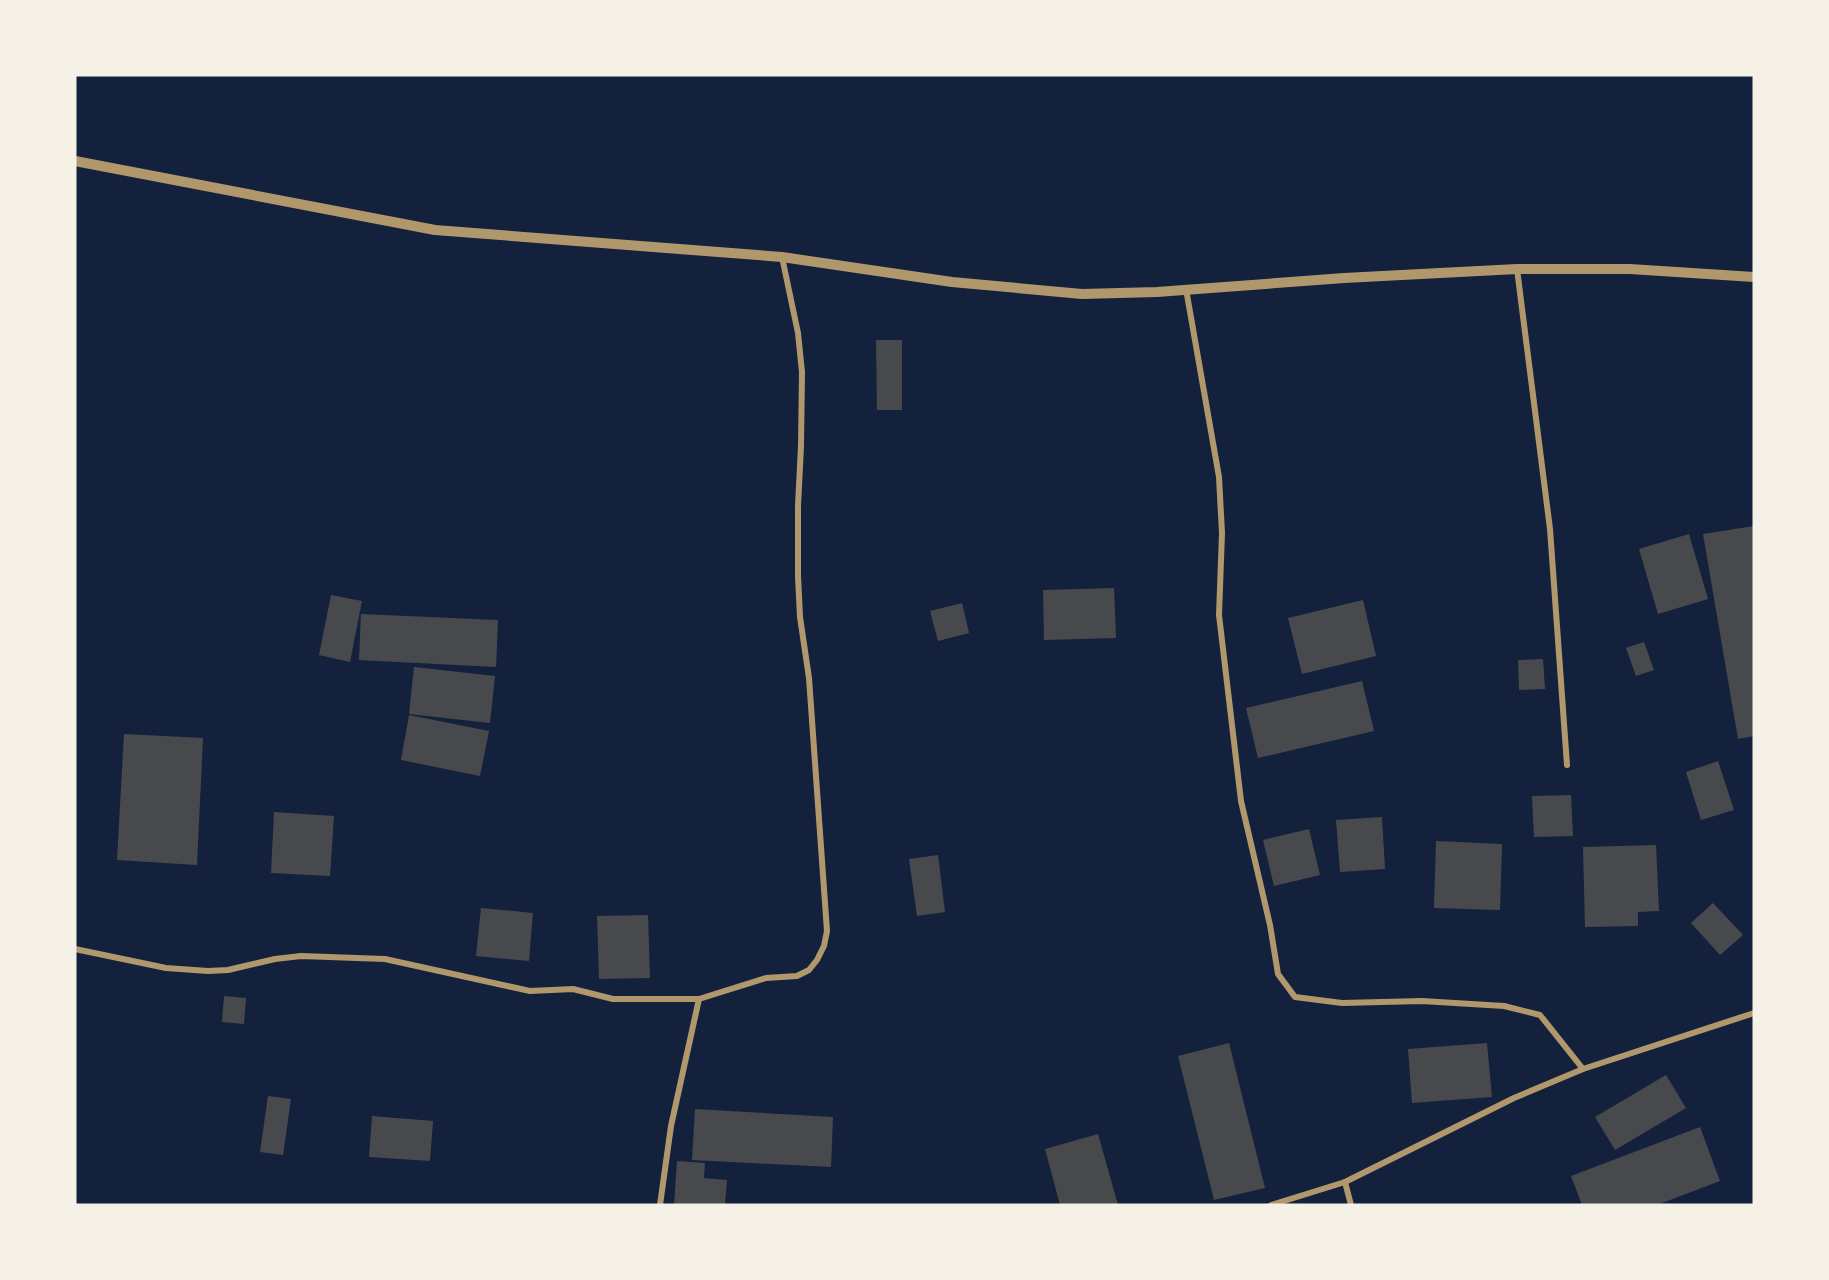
<svg xmlns="http://www.w3.org/2000/svg" width="1829" height="1280" font-family="'Source Sans 3',sans-serif">
<style>
.building{fill:#48494c}
.lines{fill:none;stroke-linecap:round;stroke-linejoin:round}
.minor{stroke:#b1986c;stroke-width:6}
.tertiary{stroke:#b1986c;stroke-width:10}
</style>
<rect width="100%" height="100%" fill="#14213d"/>
<!-- building -->
<g class="building">
<path d="M876 340H902V410H877Z"/>
<path d="M1754 526V736L1738 739 1703 534Z"/>
<path d="M1689 534 1708 599 1658 614 1639 549Z"/>
<path d="M1114 588 1116 638 1044 640 1043 590Z"/>
<path d="M331 595 362 601 350 662 319 655Z"/>
<path d="M1363 600 1376 656 1302 674 1288 618Z"/>
<path d="M962 603 969 633 938 641 930 611Z"/>
<path d="M361 614 498 620 496 667 359 660Z"/>
<path d="M1644 642 1654 670 1636 676 1626 648Z"/>
<path d="M1543 659 1545 689 1519 690 1518 660Z"/>
<path d="M414 667 495 676 490 723 409 714Z"/>
<path d="M1362 681 1374 731 1258 758 1246 708Z"/>
<path d="M409 715 489 731 480 776 401 760Z"/>
<path d="M124 734 203 738 197 865 117 860Z"/>
<path d="M1718 761 1734 810 1701 820 1686 772Z"/>
<path d="M1571 795 1573 836 1534 837 1532 796Z"/>
<path d="M274 812 334 816 330 876 271 873Z"/>
<path d="M1382 817 1385 869 1340 872 1336 820Z"/>
<path d="M1309 829 1320 875 1274 886 1263 840Z"/>
<path d="M1436 841 1502 844 1500 910 1434 908Z"/>
<path d="M1656 845 1659 911 1638 912V926L1585 927 1583 847Z"/>
<path d="M938 855 945 912 917 916 909 859Z"/>
<path d="M1713 903 1743 935 1720 955 1691 923Z"/>
<path d="M481 908 533 913 529 961 476 956Z"/>
<path d="M648 915 650 978 599 979 597 916Z"/>
<path d="M224 996 246 998 244 1024 222 1022Z"/>
<path d="M1229 1043 1265 1188 1214 1200 1178 1056Z"/>
<path d="M1487 1043 1492 1097 1412 1103 1408 1049Z"/>
<path d="M1666 1075 1686 1108 1615 1150 1595 1117Z"/>
<path d="M268 1096 291 1099 283 1155 260 1152Z"/>
<path d="M695 1109 833 1117 831 1167 692 1160Z"/>
<path d="M372 1116 433 1121 430 1161 369 1157Z"/>
<path d="M1700 1127 1720 1181 1657 1205H1582L1571 1176Z"/>
<path d="M1098 1134 1118 1205H1060L1045 1149Z"/>
<path d="M677 1161 705 1163 704 1178 727 1180 725 1205H674Z"/>
</g>
<g class="lines">
<!-- minor -->
<g class="minor">
<path d="M1517 269 1550 529 1567 765"/>
<path d="M1186 289 1219 477 1222 533 1219 615 1241 801 1270 925 1278 974 1295 997 1342 1003 1422 1001 1504 1006 1540 1015 1583 1069"/>
<path d="M75 949 166 968 208 971 228 970 275 959 301 956 385 959 530 991 573 989 613 999H699L766 978 797 976 809 970 817 960 824 946 827 931 809 678 800 617 798 576V506L801 446 802 372 798 333 782 257"/>
<path d="M1345 1182 1351 1205"/>
<path d="M660 1205 671 1126 699 999"/>
<path d="M1271 1205 1345 1182 1514 1098 1583 1069 1754 1013"/>
</g>
<!-- tertiary -->
<path class="tertiary" d="M75 161 435 230 782 257 952 282 1082 294 1157 292 1344 278 1517 269H1630L1754 277"/>
</g>
<!-- border -->
<rect width="1829" height="1280" fill="none" stroke="#f6f1e7" stroke-width="153"/>
</svg>
